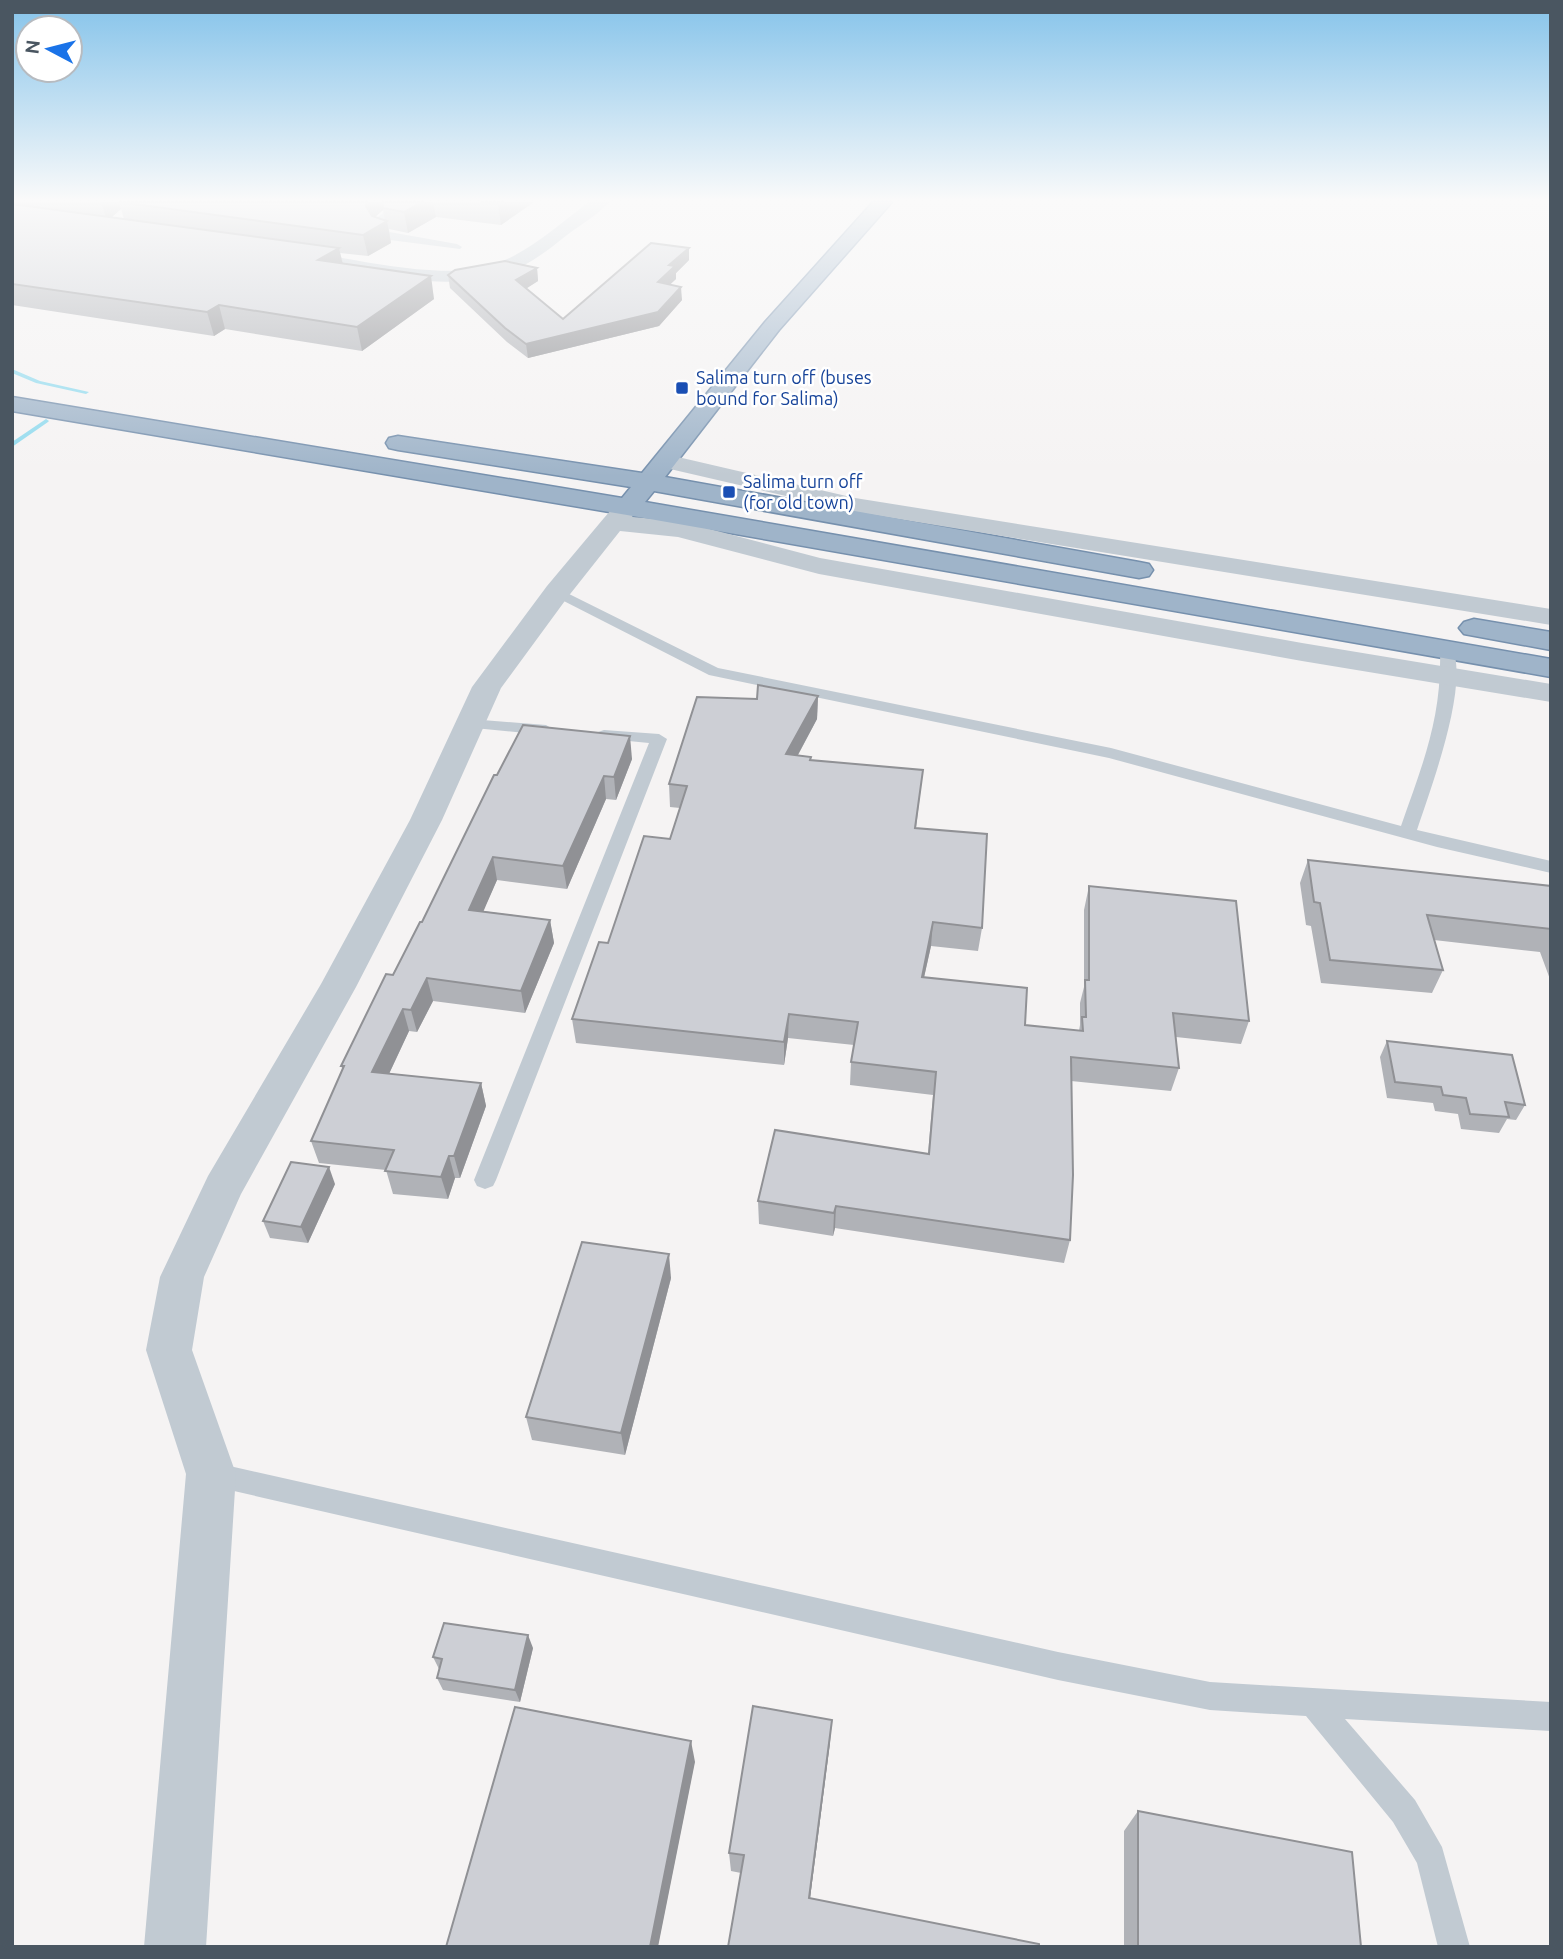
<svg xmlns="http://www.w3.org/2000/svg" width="1563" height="1959" font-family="Ubuntu,sans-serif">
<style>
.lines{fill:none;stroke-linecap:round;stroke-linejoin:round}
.stream{fill:#90daee;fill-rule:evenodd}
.trunk-casing{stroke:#7690ad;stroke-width:3}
.service{fill:#c1cad2;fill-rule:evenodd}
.minor{fill:#c1cad2;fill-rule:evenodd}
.trunk{fill:#9fb4c9;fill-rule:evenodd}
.wall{fill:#b0b2b7;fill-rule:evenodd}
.shaded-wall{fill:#909195}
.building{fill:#cdcfd5;stroke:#909195;stroke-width:2}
.transit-dot{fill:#1a4fb4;stroke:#fff;stroke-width:2.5}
.labels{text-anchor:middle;stroke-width:5;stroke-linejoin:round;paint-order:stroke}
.far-transit-label{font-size:18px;fill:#164399;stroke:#fff;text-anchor:start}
</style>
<rect width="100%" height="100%" fill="#f5f3f3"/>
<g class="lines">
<!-- stream -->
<g class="stream">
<path d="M12 369 40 381 89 392 86 394 36 383 12 373Z"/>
<path d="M46 419 49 421 48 422 12 447V442Z"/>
</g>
<!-- trunk casing -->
<g class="trunk-casing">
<g id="trunk">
<path d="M873 202H892L779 330 665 477 1139 562 1149 564 1153 570 1149 576 1139 578 654 491 645 502 1551 659V677L627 515 12 411V397L622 498 631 487 398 450 389 448 386 443 389 438 398 436 642 473 765 322Z"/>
<path d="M1474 619 1551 632V650L1464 634 1459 628 1464 622Z"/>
</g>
</g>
<!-- service -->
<g class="service">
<path d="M398 202H407L385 220 384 231 457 244 462 247 460 249 390 240 377 235 373 226 378 217Z"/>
<path d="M557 588 718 668 1111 748 1401 826C1423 763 1442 718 1440 650L1447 646 1452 647C1470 685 1430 790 1417 830L1551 861V873L1437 847 1109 758 709 675 552 595V589Z"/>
<path d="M470 719 546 725 554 730 546 735 464 727 462 724 464 721Z"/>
<path d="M604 730 659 734 667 739 496 1180 493 1186 485 1189 477 1186 474 1180 649 743 598 738 596 735 598 732Z"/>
<path d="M212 1462 1058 1652 1210 1682 1551 1702V1731L1345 1719 1415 1800 1442 1847 1470 1947H1438L1417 1863 1393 1822 1306 1716 1210 1710 1058 1680 212 1486 203 1483 199 1474 203 1465Z"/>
</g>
<!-- minor -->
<g class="minor">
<path d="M589 202H609C598 215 580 225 567 235 548 250 527 267 504 274 441 294 356 270 292 261L283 255 292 249C345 257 446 283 495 264 530 252 560 223 589 202Z"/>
<path d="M665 454 855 498 1551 609V625L855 512 657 466 653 461 657 456Z"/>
<path d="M627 500 636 502 639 507 632 517 679 521 820 558 1302 643 1551 684V702L1302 661 819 574 678 537 620 531 567 598 501 688 442 820 356 987 241 1194 204 1277 192 1350 236 1474 206 1947H144L186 1474 146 1350 160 1277 208 1176 321 984 410 820 472 687 547 586 604 518 618 502Z"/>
</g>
<!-- trunk -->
<use href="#trunk" class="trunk"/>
</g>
<!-- wall -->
<g class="wall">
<path d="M12 202H534L501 225 436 217 408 233 389 229 391 243 368 256 340 253 343 263 434 299 362 351 225 329 214 336 12 305ZM121 209 124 219 112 217ZM383 210 385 221 375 217Z"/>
<path d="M689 248V260L676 273V279L670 284 682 300 659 326 528 358 507 342 450 288 448 275 537 268 538 281 526 288 563 319Z"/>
<path d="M818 696 817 719 798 755 811 757V760L923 770 916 828 982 928 978 951 931 946 924 977 1025 1025 1079 1031 1080 1025V1003L1084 987V910L1089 886 1249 1021 1241 1044 1176 1037 1179 1068 1171 1091 1071 1081 1070 1240 1064 1263 835 1228 833 1236 759 1224 758 1201 928 1154 933 1095 850 1085 851 1062 854 1045 788 1038 784 1065 576 1043 572 1019 608 943 670 839 680 808 670 807 669 784Z"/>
<path d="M632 759 616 800 606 799 567 889 497 880 483 911 550 920 554 943 525 1013 433 1001 417 1032 409 1031 389 1074 481 1083 486 1106 460 1178H455L448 1199 393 1194 386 1170 319 1163 311 1141 343 1070 341 1066 422 922 497 775Z"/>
<path d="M1308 860 1551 886V982L1540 952 1434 940 1443 970 1432 993 1321 983 1311 926 1306 925 1300 883Z"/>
<path d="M1387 1041 1525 1105 1516 1120 1507 1119 1499 1133 1461 1129 1458 1114 1435 1111 1433 1103 1387 1098 1380 1057Z"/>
<path d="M335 1184 308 1243 270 1238 263 1221Z"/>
<path d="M671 1278 625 1455 532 1440 526 1417Z"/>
<path d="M533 1648 520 1702 443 1690 437 1678 439 1669 433 1657Z"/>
<path d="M830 1742 810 1898 728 1947 741 1873 731 1871 729 1853Z"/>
<path d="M1138 1811 1361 1947H1124V1831Z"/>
</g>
<!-- shaded-wall -->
<g class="shaded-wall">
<path d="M101 202H121H119L121 209 107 221Z"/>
<path d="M368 202H383V210L376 216 371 227 366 206Z"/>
<path d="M422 202H433L436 217 408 233 404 212Z"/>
<path d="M501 202H534L501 225 498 204Z"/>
<path d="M387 221 391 243 368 256 363 235Z"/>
<path d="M339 248 344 270 318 260Z"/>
<path d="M689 248V260L676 273V279L659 295 658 282 669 265Z"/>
<path d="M537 268 538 281 518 294 516 280Z"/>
<path d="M431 276 434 299 362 351 357 327Z"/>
<path d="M681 287 682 300 659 326 528 358 526 344Z"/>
<path d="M219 305 225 329 214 336 207 312Z"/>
<path d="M818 696 817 719 786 777V754Z"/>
<path d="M630 736 632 759 616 800 614 777Z"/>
<path d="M604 776 606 799 567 889 563 866Z"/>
<path d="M493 857 497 880 474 933 469 910Z"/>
<path d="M550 920 554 943 525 1013 521 991Z"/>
<path d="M933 922 931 946 919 1000 922 977Z"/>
<path d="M427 978 433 1001 417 1032 411 1010Z"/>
<path d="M403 1009 409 1031 379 1095 372 1072Z"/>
<path d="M789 1014 788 1038 784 1065V1042Z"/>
<path d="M481 1083 486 1106 460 1178 454 1156Z"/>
<path d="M449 1156 455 1178 448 1199 441 1177Z"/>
<path d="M329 1167 335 1184 308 1243 301 1227Z"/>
<path d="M836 1206 835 1228 833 1236 834 1213Z"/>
<path d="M669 1254 671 1278 625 1455 621 1433Z"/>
<path d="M528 1635 533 1648 520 1702 515 1690Z"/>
<path d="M832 1720 830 1742 808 1914 809 1898Z"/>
<path d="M691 1741 695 1762 658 1947H650Z"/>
</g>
<!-- building -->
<g class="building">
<path d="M119 202H368L366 206 372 216 387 221 363 235Z"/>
<path d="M383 202H422L404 212 383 208Z"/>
<path d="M480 202H501L498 204Z"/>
<path d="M12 204 339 248 318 260 431 276 357 327 219 305 207 312 12 284Z"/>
<path d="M651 243 689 248 669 265 675 266 658 282 681 287 658 312 526 344 505 328 448 275 455 270 505 261 537 268 516 280 563 319Z"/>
<path d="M758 685 818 696 786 754 811 757 810 760 923 770 915 828 987 834 982 928 933 922 922 977 1027 988 1025 1025 1083 1031 1082 1017H1086L1085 980H1089V886L1236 901 1249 1021 1173 1013 1179 1068 1071 1057 1073 1175 1070 1240 836 1206 834 1213 758 1201 775 1130 929 1154 936 1072 851 1062 858 1022 789 1014 784 1042 572 1019 599 942 608 943 644 836 670 839 687 786 669 784 697 697 757 699Z"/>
<path d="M523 725 630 736 614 777 604 776 563 866 493 857 469 910 550 920 521 991 427 978 411 1010 403 1009 372 1072 481 1083 454 1156H449L441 1177 385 1171 394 1150 311 1141 344 1066H341L386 974 393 975 420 922H422L494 775H497Z"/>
<path d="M1308 860 1551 886V929L1427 915 1443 970 1330 960 1320 903 1314 902Z"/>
<path d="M1387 1041 1512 1055 1525 1105 1505 1102 1509 1117 1470 1114 1466 1098 1443 1095 1441 1087 1395 1082Z"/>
<path d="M291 1162 329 1167 301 1227 263 1221Z"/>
<path d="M582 1242 669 1254 621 1433 526 1417Z"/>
<path d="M444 1623 528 1635 515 1690 437 1678 442 1659 433 1657Z"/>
<path d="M753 1706 832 1720 809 1898 1039 1944V1947H728L744 1855 729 1853Z"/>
<path d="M515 1707 691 1741 650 1947H446Z"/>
<path d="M1138 1811 1352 1852 1361 1947H1138Z"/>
</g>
<!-- sky -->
<linearGradient id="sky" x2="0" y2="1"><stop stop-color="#85c3ea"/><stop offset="0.42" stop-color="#fafafa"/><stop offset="1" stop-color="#fafafa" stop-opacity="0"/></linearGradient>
<rect width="1563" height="476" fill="url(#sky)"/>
<!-- markers -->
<g class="transit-dot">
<rect x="675" y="381" width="14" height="14" rx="3.5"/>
<rect x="722" y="485" width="14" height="14" rx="3.5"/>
</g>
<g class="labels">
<!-- far-transit labels -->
<g class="far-transit-label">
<text x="696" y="384">Salima turn off (buses<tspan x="696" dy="21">bound for Salima)</tspan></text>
<text x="743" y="488">Salima turn off<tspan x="743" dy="21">(for old town)</tspan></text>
</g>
</g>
<!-- border -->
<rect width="1563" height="1959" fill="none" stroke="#4a5661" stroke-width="28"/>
<!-- north arrow -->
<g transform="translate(49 49) rotate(277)"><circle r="33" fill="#ffffff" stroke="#b7bbc0" stroke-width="2"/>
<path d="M0-5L12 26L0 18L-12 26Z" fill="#1a73e8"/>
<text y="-10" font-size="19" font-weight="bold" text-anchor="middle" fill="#4a5661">N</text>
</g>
</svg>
